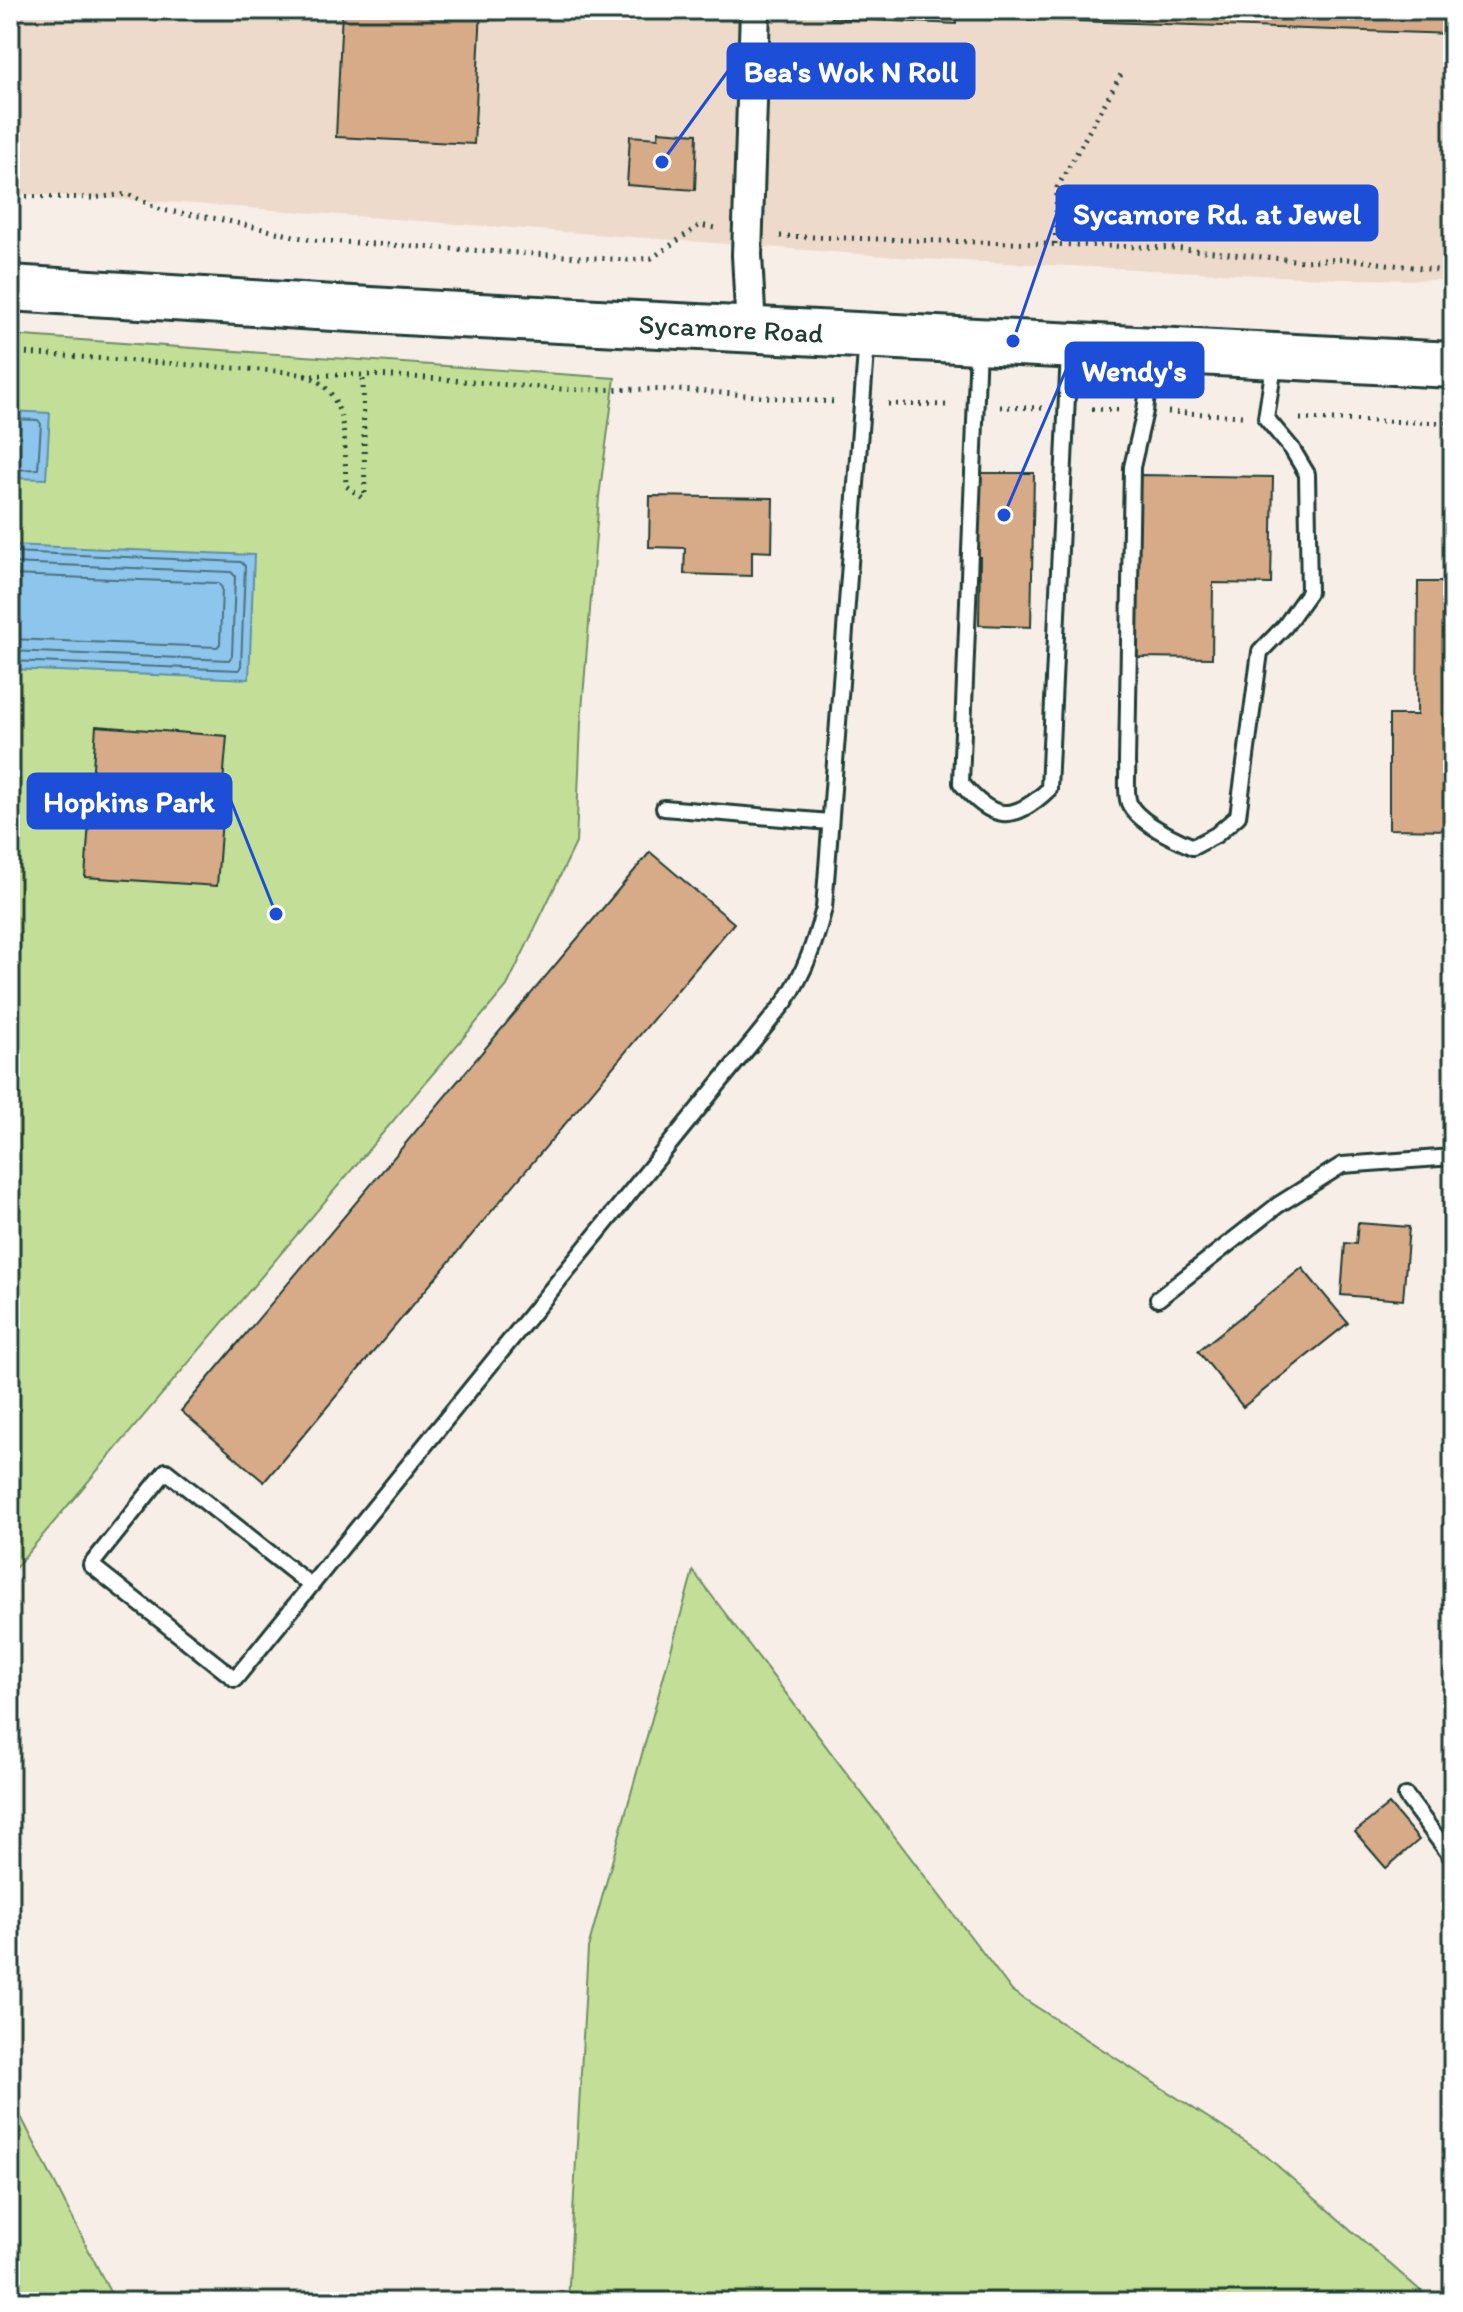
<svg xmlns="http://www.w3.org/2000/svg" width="1463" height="2312" font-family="Itim,sans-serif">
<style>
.built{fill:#eddaca}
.green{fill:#c3df97;stroke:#718e66;stroke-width:2}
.water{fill:#8dc5ec;stroke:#618fa2;stroke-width:2}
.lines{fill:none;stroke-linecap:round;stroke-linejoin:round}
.shore{stroke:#4b737e;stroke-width:2}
.building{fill:#d7aa88;stroke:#1f3d34;stroke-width:2}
.lane-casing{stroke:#1f3d34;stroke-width:20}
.street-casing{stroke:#1f3d34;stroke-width:34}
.primary-casing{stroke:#1f3d34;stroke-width:50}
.path{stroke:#1f3d34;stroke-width:5;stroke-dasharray:2 6;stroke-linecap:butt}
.lane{stroke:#fff;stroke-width:14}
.street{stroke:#fff;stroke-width:28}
.primary{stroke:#fff;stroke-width:44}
.primary-bridge-casing{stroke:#1f3d34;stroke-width:50;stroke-linecap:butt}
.primary-bridge{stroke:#fff;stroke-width:44}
.labels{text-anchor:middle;stroke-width:8;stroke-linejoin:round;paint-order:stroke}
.street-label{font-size:28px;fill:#1f3d34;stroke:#fff}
.leader{fill:none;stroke:#1d4ed8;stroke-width:3}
.callout-dot{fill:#1d4ed8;stroke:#fff;stroke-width:3}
.callout{fill:#1d4ed8;stroke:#1d4ed8;stroke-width:3}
.callout-label{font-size:30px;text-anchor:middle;font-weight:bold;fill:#fff}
</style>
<rect width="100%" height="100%" fill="#f7eee7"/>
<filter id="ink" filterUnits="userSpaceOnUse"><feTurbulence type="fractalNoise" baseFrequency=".0125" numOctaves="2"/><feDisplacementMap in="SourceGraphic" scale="16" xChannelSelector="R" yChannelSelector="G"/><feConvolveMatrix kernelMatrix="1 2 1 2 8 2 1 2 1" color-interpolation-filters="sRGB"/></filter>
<g filter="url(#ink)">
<!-- built -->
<path class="built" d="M10 10H1453V280L1342 279 924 259 182 203 10 193Z"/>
<!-- green -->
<g class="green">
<path d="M10 335 615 378 599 497 581 723 576 843 507 986 10 1574Z"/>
<path d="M693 1571 1012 1991 1264 2154 1423 2293 1428 2302H568L588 1948Z"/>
<path d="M10 2095 115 2302H10Z"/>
</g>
<!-- water -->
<g class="water">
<path d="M10 411 50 413 46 479 10 478Z"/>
<path d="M10 545 254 555 249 679 10 669Z"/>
</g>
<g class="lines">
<!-- shore -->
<g class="shore">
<path d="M10 419 38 420 41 424 38 469 10 470"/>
<path d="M10 552 241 562 245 566 241 666 239 670 10 661"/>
<path d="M10 563 231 572 235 576 232 656 229 660 10 651"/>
<path d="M10 575 218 583 222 588 220 644 217 647 10 639"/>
</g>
</g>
<!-- building -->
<g class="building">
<path d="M342 10H481L474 144 336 137Z"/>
<path d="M831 10H1453V34L956 17V24L831 18Z"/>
<path d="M659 131 697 134 695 190 627 185 630 136 658 138Z"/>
<path d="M975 473H1034L1031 627 979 625 980 557H974Z"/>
<path d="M1140 475 1273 477 1271 584 1213 583 1212 658 1137 657Z"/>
<path d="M650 496 773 498 772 552 752 551V576L684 574 685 548 649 547Z"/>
<path d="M1418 582H1453V830L1389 829V715H1417Z"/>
<path d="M96 726 227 736 223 783 193 781 192 803 223 805 217 886 85 877Z"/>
<path d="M650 852 734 923 264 1482 181 1411Z"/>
<path d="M1358 1223 1409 1227 1403 1300 1341 1295 1345 1243 1356 1244Z"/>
<path d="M1302 1268 1348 1323 1243 1407 1198 1351Z"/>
<path d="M1389 1804 1419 1840 1386 1868 1355 1832Z"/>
</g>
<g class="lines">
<!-- lane casing -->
<g class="lane-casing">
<g id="lane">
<path d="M978 345 961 783C992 820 1012 824 1049 789L1069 352"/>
<path d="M1152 354 1145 411 1132 467 1127 763C1128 774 1125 793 1129 803 1137 822 1175 839 1193 847L1216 835 1238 816 1260 652 1285 626 1309 592 1307 474 1292 449 1266 418 1275 359"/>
<path d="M664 808 830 822"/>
<path d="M1158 1299 1278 1205 1342 1165 1453 1157"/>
<path d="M309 1584 166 1471 91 1565 235 1679 785 1002C805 972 815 943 824 908L867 338"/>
<path d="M1406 1796 1453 1859"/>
</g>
</g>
<!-- street casing -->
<g class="street-casing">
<path id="street" d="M751 330 747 255 755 10"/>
</g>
<!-- primary casing -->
<g class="primary-casing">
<g id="primary">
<path d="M10 288 317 307"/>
<path d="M440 314 1453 365"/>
</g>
</g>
<!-- path -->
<g class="path">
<path d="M10 196 92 198 128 194 161 210 219 219 311 240 628 260 652 258 700 225 715 228"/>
<path d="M780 236 1173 248 1303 261 1346 259 1453 272"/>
<path d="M1055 244 1057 188 1123 71"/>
<path d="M10 352 289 372C297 374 307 375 314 379 350 398 344 452 346 486L365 500"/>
<path d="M304 376C389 371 474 383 559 389 597 391 636 388 674 390 729 392 784 400 838 402"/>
<path d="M363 379 365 499"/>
<path d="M888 404 950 405"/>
<path d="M1000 407 1042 408"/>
<path d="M1092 409 1122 410"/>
<path d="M1168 412 1242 416"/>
<path d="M1300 419 1453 423"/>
</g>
<!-- lane -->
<use href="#lane" class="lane"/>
<!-- street -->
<use href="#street" class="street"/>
<!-- primary -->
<use href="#primary" class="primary"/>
<!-- primary-bridge casing -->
<g class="primary-bridge-casing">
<path id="primary-bridge" d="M317 307 440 314"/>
</g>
<!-- primary-bridge -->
<use href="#primary-bridge" class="primary-bridge"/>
</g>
</g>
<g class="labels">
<!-- street labels -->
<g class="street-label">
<text transform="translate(731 328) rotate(3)" y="10">Sycamore Road</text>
</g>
</g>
<!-- callouts -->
<path class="leader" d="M662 162L728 71M1013 341L1057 213M1004 515L1066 370M276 914L231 801"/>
<g class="callout-dot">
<circle cx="662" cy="162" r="8"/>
<circle cx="1013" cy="341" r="8"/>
<circle cx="1004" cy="515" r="8"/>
<circle cx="276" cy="914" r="8"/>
</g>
<g class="callout">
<rect x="728" y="44" width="246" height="54" rx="8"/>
<rect x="1057" y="186" width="320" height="54" rx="8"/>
<rect x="1066" y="343" width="137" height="54" rx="8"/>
<rect x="28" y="774" width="203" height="54" rx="8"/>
</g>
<g class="callout-label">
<text x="851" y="82">Bea's Wok N Roll</text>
<text x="1217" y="224">Sycamore Rd. at Jewel</text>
<text x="1134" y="381">Wendy's</text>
<text x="129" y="812">Hopkins Park</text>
</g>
<!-- margin -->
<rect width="1463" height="2312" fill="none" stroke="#fff" stroke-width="40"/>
<rect x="20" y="20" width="1423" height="2272" fill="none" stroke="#1f3d34" stroke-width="3" filter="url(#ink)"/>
</svg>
